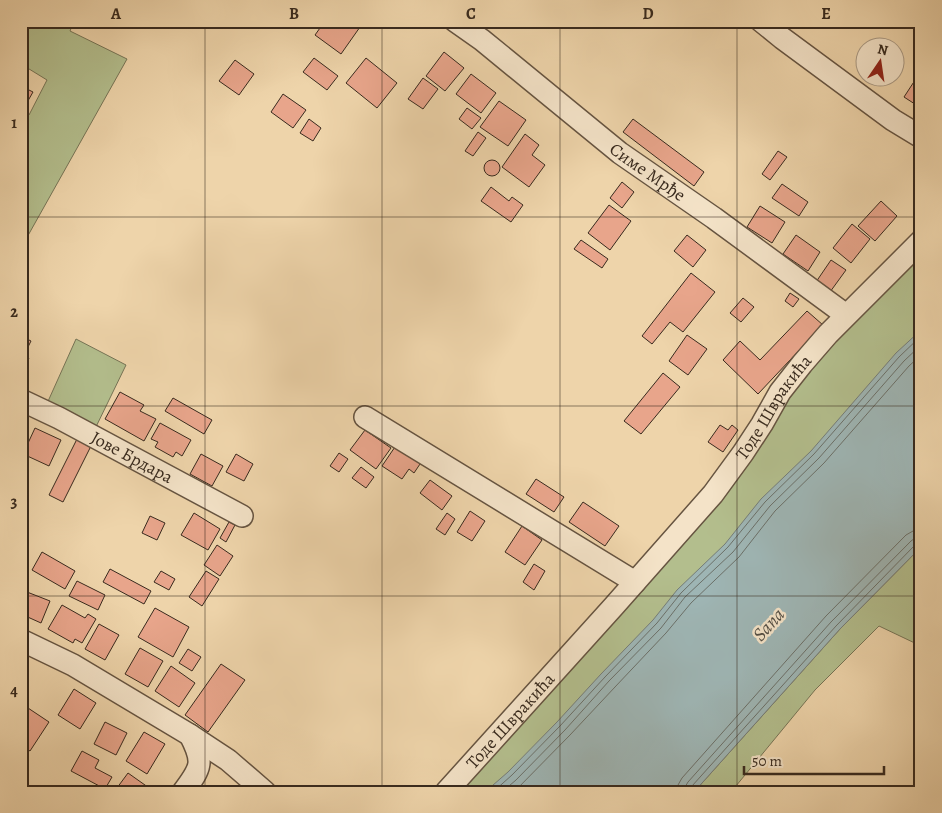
<svg xmlns="http://www.w3.org/2000/svg" width="942" height="813" font-family="Alegreya,serif">
<style>
.green{fill:#b3be8d;stroke:#767456}
.water{fill:#9eb5b4;stroke:#757d78}
.lines{fill:none;stroke-linecap:round;stroke-linejoin:round}
.shore{stroke:#6b7069;stroke-width:1}
.building{fill:#e8a58b;stroke:#382a1e}
.street-casing{stroke:#665441;stroke-width:24}
.street{stroke:#f4e3c8;stroke-width:21}
.grid{fill:none;stroke:#382a1e;stroke-width:1;stroke-opacity:0.55}
.labels{text-anchor:middle;stroke-width:5;stroke-linejoin:round;paint-order:stroke}
.street-label{font-size:18px;fill:#382a1e;stroke:#f4e3c8}
.water-label{font-size:19px;font-style:italic;fill:#524d44;stroke:#f4e3c8}
.neatline{fill:none;stroke:#382a1e;stroke-width:2}
.grid-label{font-size:16px;text-anchor:middle;font-weight:bold;fill:#382a1e}
</style>
<rect width="100%" height="100%" fill="#eed4aa"/>
<filter id="stains"><feTurbulence type="fractalNoise" baseFrequency=".004" numOctaves="4"/><feColorMatrix values="0 0 0 0 .2 0 0 0 0 .09 0 0 0 0 .02 0 0 0 .5 -.17"/></filter>
<radialGradient id="worn" r=".72"><stop offset=".6" stop-color="#630" stop-opacity="0"/><stop offset="1" stop-color="#630" stop-opacity=".3"/></radialGradient>
<!-- green -->
<g class="green">
<path d="M21 21H74L70 31 127 59 21 248V111L29 115 47 80 21 64Z"/>
<path d="M921 250V343L859 414 497 792H453L790 387Z"/>
<path d="M76 339 126 365 93 433 45 408Z"/>
<path d="M921 547V646L879 626 815 690 731 792H694L840 629Z"/>
</g>
<!-- water -->
<path class="water" d="M921 330V547L840 629 694 792H485L508 772 557 722 601 674 653 620 677 590 725 544 761 499 811 451 896 353Z"/>
<g class="lines">
<!-- shore -->
<g class="shore">
<path d="M493 792 512 775 560 726 605 677 657 623 681 593 728 547 765 502 814 454 899 357 921 336"/>
<path d="M502 792 516 780 565 730 609 681 661 628 685 597 733 552 770 506 819 458 904 361 921 345"/>
<path d="M514 792 570 735 615 687 666 633 691 603 739 557 775 511 824 463 909 366 921 355"/>
<path d="M677 792 678 785 682 778 826 616 906 535 913 531 921 530"/>
<path d="M685 792V787L688 782 831 622 911 541 915 538 921 537"/>
<path d="M691 792 692 786 836 626 915 545 921 544"/>
</g>
</g>
<!-- building -->
<g class="building">
<path d="M325 21H352L360 27 341 54 315 35Z"/>
<path d="M444 52 464 68 445 91 426 76Z"/>
<path d="M314 58 338 76 327 90 303 72Z"/>
<path d="M366 58 397 83 377 108 346 83Z"/>
<path d="M235 60 254 74 239 95 219 81Z"/>
<path d="M921 71V108L904 97Z"/>
<path d="M471 74 496 93 481 113 456 94Z"/>
<path d="M423 78 438 89 423 109 408 99Z"/>
<path d="M21 86 33 92 25 106 21 104Z"/>
<path d="M283 94 306 110 293 128 271 112Z"/>
<path d="M499 101 526 120 508 146 480 127Z"/>
<path d="M467 108 481 118 472 129 459 119Z"/>
<path d="M309 119 321 128 313 141 300 133Z"/>
<path d="M633 119 704 172 694 186 623 132Z"/>
<path d="M478 132 486 138 473 156 465 151Z"/>
<path d="M525 134 539 145 532 155 545 165 529 187 502 167Z"/>
<path d="M778 151 787 157 770 180 762 174Z"/>
<circle cx="492" cy="168" r="8"/>
<path d="M622 182 634 192 622 208 610 198Z"/>
<path d="M782 184 808 202 799 216 772 198Z"/>
<path d="M491 187 509 201 512 197 523 205 511 222 481 201Z"/>
<path d="M881 201 897 216 875 241 858 226Z"/>
<path d="M609 205 631 221 610 250 588 233Z"/>
<path d="M760 206 785 222 772 243 747 227Z"/>
<path d="M852 224 870 239 851 263 833 248Z"/>
<path d="M687 235 706 250 693 267 674 251Z"/>
<path d="M796 235 820 252 808 271 783 254Z"/>
<path d="M581 240 608 259 602 268 574 249Z"/>
<path d="M831 260 846 270 830 292 816 282Z"/>
<path d="M691 273 715 292 683 332 670 322 652 344 642 336Z"/>
<path d="M790 293 799 299 793 307 785 301Z"/>
<path d="M743 298 754 307 741 322 730 313Z"/>
<path d="M807 311 823 325 758 394 723 360 740 341 760 360Z"/>
<path d="M687 335 707 349 688 375 669 361Z"/>
<path d="M21 336 31 341 26 351 21 348Z"/>
<path d="M21 354 29 358 21 372Z"/>
<path d="M663 373 680 387 641 434 624 421Z"/>
<path d="M120 392 144 405 140 411 156 419 144 441 105 419Z"/>
<path d="M173 398 212 420 204 434 165 411Z"/>
<path d="M160 423 191 440 182 456 176 452 173 457 155 447 158 442 151 439Z"/>
<path d="M720 425 728 430 732 425 738 430 723 452 708 442Z"/>
<path d="M35 428 61 440 49 466 23 454Z"/>
<path d="M365 430 391 448 376 469 350 450Z"/>
<path d="M78 437 92 444 63 502 49 495Z"/>
<path d="M399 441 424 458 414 473 409 469 402 479 382 466Z"/>
<path d="M339 453 348 459 339 472 330 466Z"/>
<path d="M201 454 223 466 212 486 190 474Z"/>
<path d="M236 454 253 464 244 481 226 472Z"/>
<path d="M361 467 374 477 366 488 352 478Z"/>
<path d="M536 479 564 497 554 512 526 494Z"/>
<path d="M430 480 452 496 442 510 420 493Z"/>
<path d="M583 502 619 526 605 546 569 522Z"/>
<path d="M470 511 485 521 472 541 457 532Z"/>
<path d="M194 513 220 529 208 550 181 535Z"/>
<path d="M447 513 455 519 445 535 436 529Z"/>
<path d="M150 516 165 523 157 540 142 533Z"/>
<path d="M229 522 235 525 226 542 220 538Z"/>
<path d="M522 526 542 540 525 565 505 552Z"/>
<path d="M217 545 233 556 220 576 204 565Z"/>
<path d="M42 552 75 571 65 589 32 570Z"/>
<path d="M534 564 545 571 534 590 523 582Z"/>
<path d="M110 569 151 591 144 604 103 582Z"/>
<path d="M161 571 175 579 169 590 154 582Z"/>
<path d="M206 571 219 579 202 606 189 597Z"/>
<path d="M77 581 105 595 98 610 69 596Z"/>
<path d="M27 592 50 601 41 623 21 614V606Z"/>
<path d="M62 605 85 618 88 614 96 619 82 643 75 639 73 643 48 629Z"/>
<path d="M155 608 189 627 173 657 138 637Z"/>
<path d="M99 624 119 635 105 660 85 649Z"/>
<path d="M140 648 163 661 148 687 125 674Z"/>
<path d="M188 649 201 657 192 671 179 663Z"/>
<path d="M221 664 245 680 208 732 185 715Z"/>
<path d="M171 666 195 683 179 707 155 691Z"/>
<path d="M74 689 96 703 80 729 58 715Z"/>
<path d="M25 706 49 722 30 751 21 745V712Z"/>
<path d="M105 722 127 733 116 755 94 744Z"/>
<path d="M144 732 165 744 147 774 126 761Z"/>
<path d="M82 751 99 760 95 768 112 777 105 789 71 771Z"/>
<path d="M128 773 152 790 151 792H114Z"/>
</g>
<g class="lines">
<!-- street casing -->
<g class="street-casing">
<g id="street">
<path id="s1" d="M455 21 482 40 620 153 714 218 846 315"/>
<path d="M761 21 782 38 893 120 921 137"/>
<path id="s2" d="M21 400 59 418 242 516"/>
<path d="M365 417 635 582"/>
<path d="M21 640 73 665 190 735 228 760 265 792"/>
<path d="M183 792C202 767 204 762 190 735"/>
<path id="s3" d="M446 792 614 606 713 494 743 453 762 424 780 392 802 364 828 334 921 241"/>
</g>
</g>
<!-- street -->
<use href="#street" class="street"/>
</g>
<!-- grid -->
<path class="grid" d="M205 21V792M382 21V792M560 21V792M737 21V792M21 217H921M21 406H921M21 596H921"/>
<g class="labels">
<!-- street labels -->
<g class="street-label">
<text dy="6" stroke="none"><textPath href="#s1" startOffset="245">Симе Мрђе</textPath></text>
<text dy="6" stroke="none"><textPath href="#s3" startOffset="506">Тоде Швракића</textPath></text>
<text dy="6" stroke="none"><textPath href="#s2" startOffset="125">Јове Брдара</textPath></text>
<text dy="6" stroke="none"><textPath href="#s3" startOffset="96">Тоде Швракића</textPath></text>
</g>
<!-- water labels -->
<g class="water-label">
<text transform="translate(768 624) rotate(-48)" y="7">Sana</text>
</g>
</g>
<!-- margin -->
<rect width="942" height="813" fill="none" stroke="#eed4aa" stroke-width="55"/>
<!-- north arrow -->
<g transform="translate(880 62) rotate(13)"><circle r="24" fill="#f4e3c8" stroke="#a99984"/>
<path d="M0-4L9 19L0 12L-9 19Z" fill="#8f2418"/>
<text y="-8" font-size="14" font-weight="bold" text-anchor="middle" fill="#382a1e">N</text>
</g>
<!-- scale -->
<path d="M744 766v8h140v-8" fill="none" stroke="#382a1e" stroke-width="2.5"/>
<text x="752" y="766" font-size="15" fill="#382a1e" stroke="#f4e3c8" stroke-width="4" paint-order="stroke">50 m</text>
<rect x="28" y="28" width="886" height="758" class="neatline"/>
<g class="grid-label">
<text x="116" y="19">A</text>
<text x="294" y="19">B</text>
<text x="471" y="19">C</text>
<text x="648" y="19">D</text>
<text x="826" y="19">E</text>
<text x="14" y="128">1</text>
<text x="14" y="317">2</text>
<text x="14" y="507">3</text>
<text x="14" y="696">4</text>
</g>
<rect width="100%" height="100%" filter="url(#stains)"/>
<rect width="100%" height="100%" fill="url(#worn)"/>
</svg>
